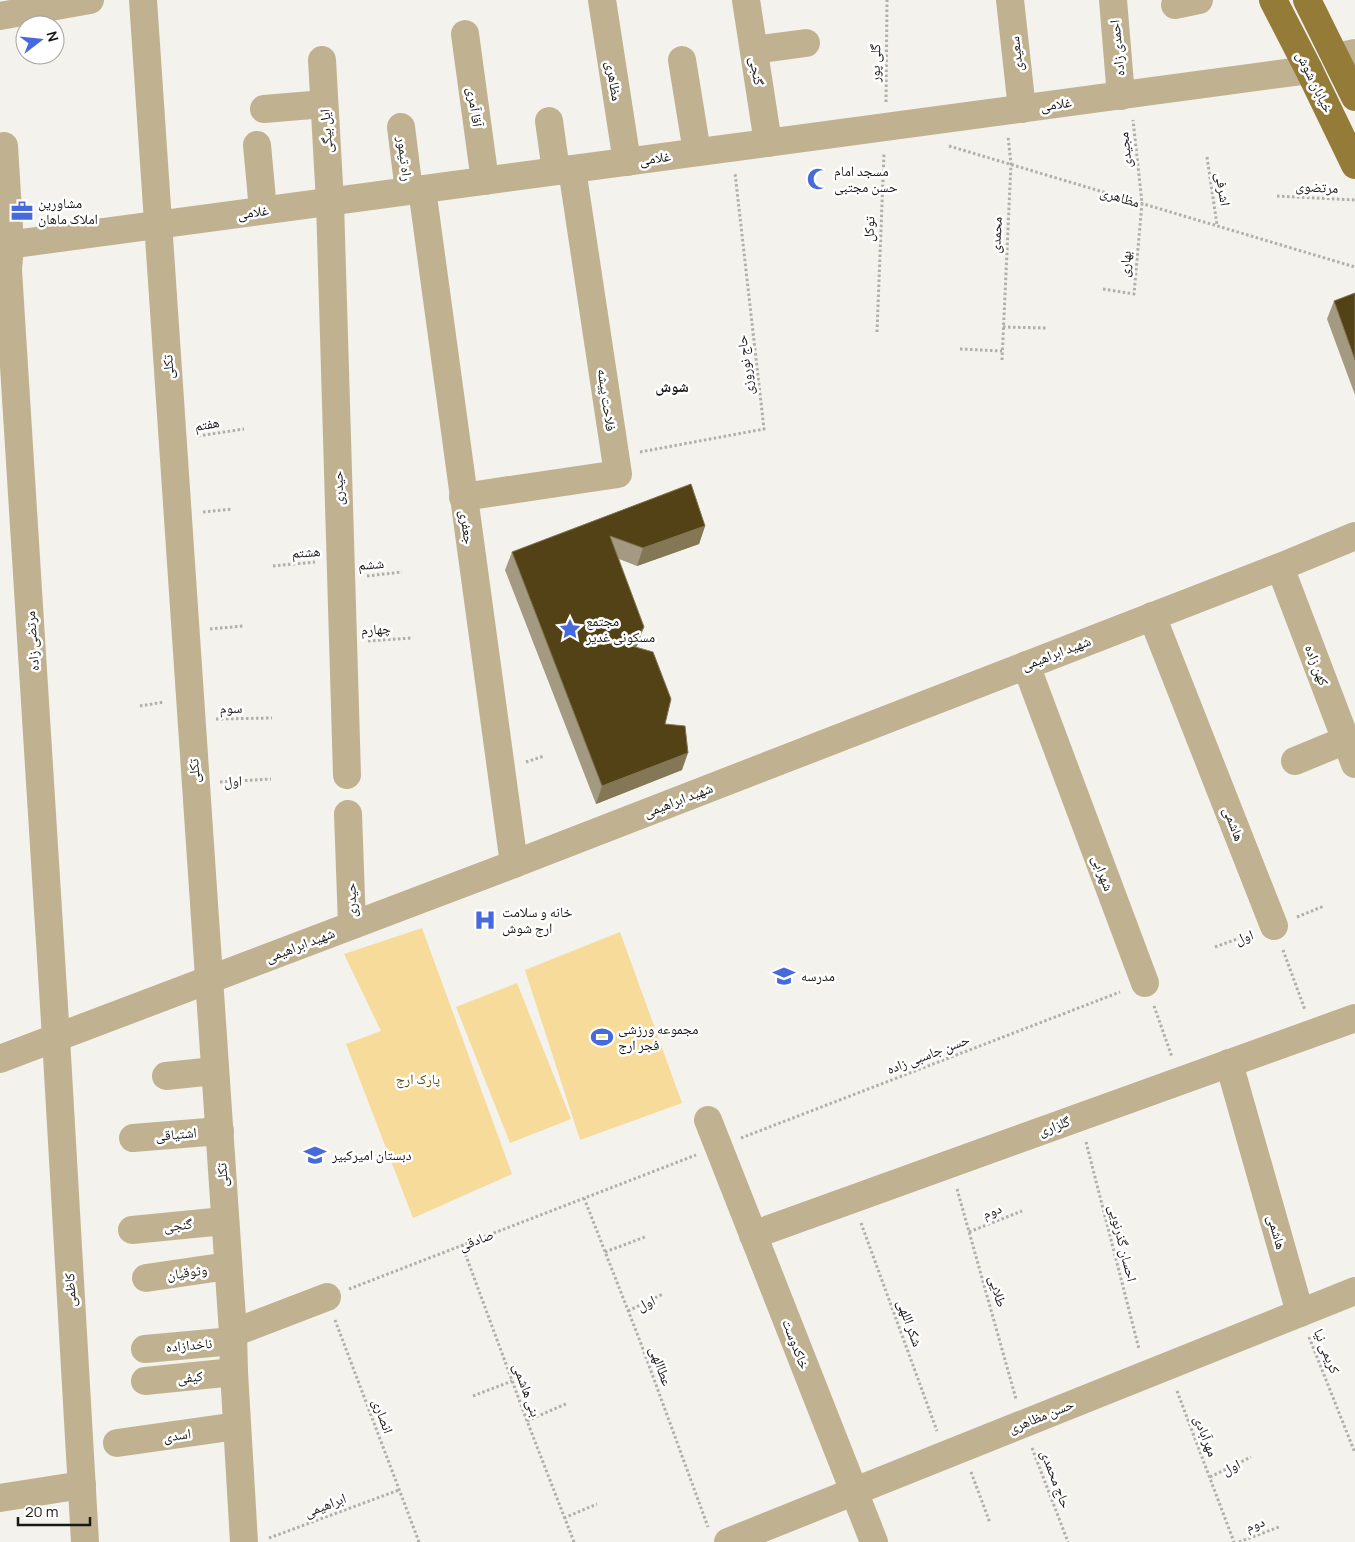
<svg xmlns="http://www.w3.org/2000/svg" width="1355" height="1542" font-family="Manrope,'Noto Naskh Arabic',sans-serif">
<style>
.green{fill:#f6db9b}
.lines{fill:none;stroke-linecap:round;stroke-linejoin:round}
.path{stroke:#b0afaa;stroke-width:3;stroke-dasharray:2.5 2.5;stroke-linecap:butt}
.minor{stroke:#c0b291;stroke-width:28}
.major{stroke:#957b38;stroke-width:28}
.wall{fill:#a49a81}
.shaded-wall{fill:#837756}
.building{fill:#534216;stroke:#837756}
.labels{text-anchor:middle;stroke-width:5;stroke-linejoin:round;paint-order:stroke}
.street-label{font-size:14px;fill:#181816;stroke:#fff}
.poi-label{font-size:14px;fill:#181816;stroke:#fff;text-anchor:start}
.park-label{font-size:14px;fill:#634d0c;stroke:#fff}
.neighbourhood-label{font-size:15px;font-weight:bold;fill:#181816;stroke:#fff}
</style>
<rect width="100%" height="100%" fill="#f4f2ec"/>
<!-- green -->
<g class="green">
<path d="M422 928 512 1174 413 1218 346 1044 381 1031 344 954Z"/>
<path d="M620 932 682 1103 580 1140 525 970Z"/>
<path d="M517 983 571 1119 510 1143 456 1007Z"/>
</g>
<g class="lines">
<!-- path -->
<g class="path">
<path d="M886 102 887 0"/>
<path d="M949 146 1355 267"/>
<path d="M1207 157 1217 225"/>
<path d="M1277 196 1355 200"/>
<path d="M1103 289 1134 294 1142 203 1133 120"/>
<path d="M1003 327 1046 328"/>
<path d="M877 332 884 153"/>
<path d="M960 349 1002 351"/>
<path d="M1002 360 1011 164 1008 136"/>
<path d="M198 436 244 429"/>
<path d="M640 452 764 429 735 173"/>
<path d="M203 512 232 509"/>
<path d="M273 566 315 562"/>
<path d="M367 576 402 572"/>
<path d="M210 629 243 626"/>
<path d="M368 641 411 638"/>
<path d="M140 706 164 702"/>
<path d="M216 719 272 718"/>
<path d="M526 762 544 756"/>
<path d="M220 782 271 779"/>
<path d="M1297 917 1324 906"/>
<path d="M1215 947 1251 934"/>
<path d="M1283 950 1305 1010"/>
<path d="M1154 1006 1172 1057"/>
<path d="M741 1138 1120 992"/>
<path d="M1086 1142 1139 1349"/>
<path d="M957 1189 1016 1399"/>
<path d="M584 1198 640 1341 708 1527"/>
<path d="M861 1223 937 1431"/>
<path d="M969 1232 1022 1211"/>
<path d="M462 1245 527 1421 574 1542"/>
<path d="M605 1252 645 1237"/>
<path d="M349 1289 696 1155"/>
<path d="M628 1311 663 1294"/>
<path d="M335 1320 419 1542"/>
<path d="M1309 1337 1355 1453"/>
<path d="M1177 1391 1234 1542"/>
<path d="M473 1396 512 1381"/>
<path d="M527 1421 568 1403"/>
<path d="M1032 1448 1068 1542"/>
<path d="M971 1472 990 1523"/>
<path d="M1210 1477 1251 1457"/>
<path d="M564 1518 597 1504"/>
<path d="M269 1538 399 1490"/>
<path d="M1239 1542 1279 1527"/>
</g>
<!-- minor -->
<g class="minor">
<path d="M143 0C175 444 201 889 233 1333L234 1372 244 1542"/>
<path d="M602 0 627 162"/>
<path d="M746 0 768 143"/>
<path d="M1010 0 1022 109"/>
<path d="M1113 0 1121 96"/>
<path d="M1175 5 1199 0"/>
<path d="M0 16 90 0"/>
<path d="M465 34 485 181"/>
<path d="M754 50 806 43"/>
<path d="M1336 57 1355 53"/>
<path d="M322 60 330 202 347 775"/>
<path d="M682 60 697 152"/>
<path d="M264 109 324 104"/>
<path d="M549 121 556 171"/>
<path d="M401 127 409 191"/>
<path d="M257 145 263 210"/>
<path d="M4 146 10 244 8 270 56 1038 85 1542"/>
<path d="M422 189 514 864"/>
<path d="M0 246 1309 70"/>
<path d="M463 497 618 474 572 169"/>
<path d="M1280 567 1355 764"/>
<path d="M1152 616 1274 926"/>
<path d="M1026 665 1145 983"/>
<path d="M1295 761 1346 740"/>
<path d="M348 814 352 925"/>
<path d="M0 1059 514 864 1280 567 1355 536"/>
<path d="M1229 1063 1300 1313"/>
<path d="M166 1076 214 1071"/>
<path d="M708 1120 874 1542"/>
<path d="M133 1138 220 1131"/>
<path d="M132 1230 224 1221"/>
<path d="M753 1235 1355 1018"/>
<path d="M146 1278 228 1266"/>
<path d="M233 1333 327 1297"/>
<path d="M145 1349 233 1341"/>
<path d="M145 1381 234 1372"/>
<path d="M117 1443 237 1426"/>
<path d="M0 1498 82 1485"/>
<path d="M728 1542 1355 1291"/>
</g>
<!-- major -->
<g class="major">
<path d="M1273 0 1309 70 1355 165"/>
<path d="M1307 0 1355 97"/>
</g>
</g>
<!-- wall -->
<g class="wall">
<path d="M1355 293V395L1327 319 1334 301Z"/>
<path d="M691 484 705 526 699 544 637 566 619 559 638 644 636 647 682 770 596 804 505 570 512 552Z"/>
</g>
<!-- shaded-wall -->
<g class="shaded-wall">
<path d="M705 526 699 544 637 566 643 548Z"/>
<path d="M644 627 638 644 625 663 632 646Z"/>
<path d="M688 753 682 770 596 804 602 786Z"/>
</g>
<!-- building -->
<g class="building">
<path d="M1355 293V360L1334 301Z"/>
<path d="M691 484 705 526 643 548 610 536 644 627 632 646 653 652 671 699 665 724 685 726 688 753 602 786 512 552Z"/>
</g>
<!-- icons -->
<defs>
<g id="mosque-bare" transform="scale(1.725)"><path d="M3.5-4.9A6 6 0 1 0 3.5 4.9A5 5 0 1 1 3.5-4.9Z" fill="#4669dc" stroke="#fff" stroke-width="2.5" paint-order="stroke"/></g>
<g id="office-bare" transform="scale(1.725)"><path d="M-6-3h4V-5.5h4V-3h4V5H-6ZM-1-4.5V-3h2v-1.5ZM-6 0V1H6V0Z" fill="#4669dc" stroke="#fff" stroke-width="2.5" paint-order="stroke"/></g>
<g id="sight-bare" transform="scale(1.725)"><path d="M0-6L1.8-2.2L6-1.7L2.9 1.2L3.7 5.4L0 3.3L-3.7 5.4L-2.9 1.2L-6-1.7L-1.8-2.2Z" fill="#4669dc" stroke="#fff" stroke-width="2.5" paint-order="stroke"/></g>
<g id="hospital-bare" transform="scale(1.725)"><path d="M-5-5h3v3.5h4V-5h3V5h-3V1.5h-4V5h-3Z" fill="#4669dc" stroke="#fff" stroke-width="2.5" paint-order="stroke"/></g>
<g id="school-bare" transform="scale(1.725)"><path d="M0-5L7-2L0 1L-7-2ZM-4 1L0 2.5L4 1V4Q0 6-4 4Z" fill="#4669dc" stroke="#fff" stroke-width="2.5" paint-order="stroke"/></g>
<g id="stadium-bare" transform="scale(1.725)"><path d="M0-5a6.5 5 0 1 0 0 10a6.5 5 0 1 0 0-10ZM-3.5-1.8h7v3.6h-7Z" fill="#4669dc" stroke="#fff" stroke-width="2.5" paint-order="stroke"/></g>
</defs>
<g fill-rule="evenodd">
<use href="#mosque-bare" x="818" y="179"/>
<use href="#office-bare" x="22" y="211"/>
<use href="#sight-bare" x="570" y="629"/>
<use href="#hospital-bare" x="485" y="920"/>
<use href="#school-bare" x="784" y="976"/>
<use href="#stadium-bare" x="602" y="1037"/>
<use href="#school-bare" x="315" y="1155"/>
</g>
<g class="labels">
<!-- street labels -->
<g class="street-label">
<text transform="translate(1117 48) rotate(-95)" y="5">احمدی زاده</text>
<text transform="translate(1016 54) rotate(-97)" y="5">سعیدی</text>
<text transform="translate(875 63) rotate(-89)" y="5">گلی پور</text>
<text transform="translate(757 71) rotate(81)" y="5">گنجی</text>
<text transform="translate(614 81) rotate(81)" y="5">مظاهری</text>
<text transform="translate(1315 82) rotate(64)" y="5">خیابان شوش</text>
<text transform="translate(1056 104) rotate(-8)" y="5">غلامی</text>
<text transform="translate(475 107) rotate(82)" y="5">آقا آمری</text>
<text transform="translate(326 131) rotate(-94)" y="5">ایل بیگی</text>
<text transform="translate(1125 150) rotate(-96)" y="5">مجیدی</text>
<text transform="translate(655 158) rotate(-8)" y="5">غلامی</text>
<text transform="translate(405 159) rotate(83)" y="5">راه تیمور</text>
<text transform="translate(1317 187) rotate(3)" y="5">مرتضوی</text>
<text transform="translate(1223 189) rotate(81)" y="5">اشرفی</text>
<text transform="translate(1120 197) rotate(17)" y="5">مظاهری</text>
<text transform="translate(253 212) rotate(-8)" y="5">غلامی</text>
<text transform="translate(869 229) rotate(-88)" y="5">توکل</text>
<text transform="translate(996 235) rotate(-87)" y="5">محمدی</text>
<text transform="translate(1125 264) rotate(-85)" y="5">بهاری</text>
<text transform="translate(745 365) rotate(-97)" y="5">حاج نوروزی</text>
<text transform="translate(168 367) rotate(-94)" y="5">تکلی</text>
<text transform="translate(607 400) rotate(82)" y="5">فلاحت پیشه</text>
<text transform="translate(207 424) rotate(-9)" y="5">هفتم</text>
<text transform="translate(338 488) rotate(-92)" y="5">حیدری</text>
<text transform="translate(467 527) rotate(82)" y="5">جعفری</text>
<text transform="translate(306 552) rotate(-4)" y="5">هشتم</text>
<text transform="translate(371 564) rotate(-5)" y="5">ششم</text>
<text transform="translate(376 629) rotate(-3)" y="5">چهارم</text>
<text transform="translate(32 641) rotate(-94)" y="5">مرتضی زاده</text>
<text transform="translate(1056 653) rotate(-21)" y="5">شهید ابراهیمی</text>
<text transform="translate(1317 665) rotate(69)" y="5">کهن زاده</text>
<text transform="translate(231 708) rotate(-1)" y="5">سوم</text>
<text transform="translate(194 771) rotate(-94)" y="5">تکلی</text>
<text transform="translate(233 781) rotate(-3)" y="5">اول</text>
<text transform="translate(678 800) rotate(-21)" y="5">شهید ابراهیمی</text>
<text transform="translate(1234 824) rotate(69)" y="5">هاشمی</text>
<text transform="translate(1103 873) rotate(69)" y="5">شهرابی</text>
<text transform="translate(351 900) rotate(-92)" y="5">حیدری</text>
<text transform="translate(1244 937) rotate(-20)" y="5">اول</text>
<text transform="translate(300 945) rotate(-21)" y="5">شهید ابراهیمی</text>
<text transform="translate(928 1054) rotate(-21)" y="5">حسن جاسبی زاده</text>
<text transform="translate(1054 1126) rotate(-20)" y="5">گلزاری</text>
<text transform="translate(176 1134) rotate(-5)" y="5">اشتیاقی</text>
<text transform="translate(222 1175) rotate(-93)" y="5">تکلی</text>
<text transform="translate(992 1211) rotate(-21)" y="5">دوم</text>
<text transform="translate(178 1225) rotate(-6)" y="5">گنجی</text>
<text transform="translate(1277 1232) rotate(74)" y="5">هاشمی</text>
<text transform="translate(476 1240) rotate(-21)" y="5">صادقی</text>
<text transform="translate(1123 1243) rotate(76)" y="5">احسان گذرنویی</text>
<text transform="translate(187 1272) rotate(-8)" y="5">وثوقیان</text>
<text transform="translate(70 1290) rotate(-93)" y="5">کاظمی</text>
<text transform="translate(998 1291) rotate(74)" y="5">طلایی</text>
<text transform="translate(646 1303) rotate(-24)" y="5">اول</text>
<text transform="translate(910 1323) rotate(70)" y="5">شکر اللهی</text>
<text transform="translate(796 1344) rotate(69)" y="5">خاکدوست</text>
<text transform="translate(189 1345) rotate(-5)" y="5">ناخدازاده</text>
<text transform="translate(1327 1351) rotate(68)" y="5">کریمی نیا</text>
<text transform="translate(661 1366) rotate(70)" y="5">عطاالهی</text>
<text transform="translate(190 1377) rotate(-6)" y="5">کیفی</text>
<text transform="translate(527 1390) rotate(70)" y="5">بنی هاشمی</text>
<text transform="translate(383 1416) rotate(70)" y="5">انصاری</text>
<text transform="translate(1041 1416) rotate(-22)" y="5">حسن مظاهری</text>
<text transform="translate(177 1435) rotate(-8)" y="5">اسدی</text>
<text transform="translate(1206 1436) rotate(69)" y="5">مهرآبادی</text>
<text transform="translate(1231 1467) rotate(-26)" y="5">اول</text>
<text transform="translate(1056 1479) rotate(69)" y="5">حاج محمدی</text>
<text transform="translate(325 1505) rotate(-21)" y="5">ابراهیمی</text>
<text transform="translate(1255 1524) rotate(-20)" y="5">دوم</text>
</g>
<!-- poi labels -->
<g class="poi-label">
<text x="834" y="176">مسجد امام<tspan x="834" dy="16">حسن مجتبی</tspan></text>
<text x="38" y="208">مشاورین<tspan x="38" dy="16">املاک ماهان</tspan></text>
<text x="586" y="626">مجتمع<tspan x="586" dy="16">مسکونی غدیر</tspan></text>
<text x="502" y="917">خانه و سلامت<tspan x="502" dy="16">ارج شوش</tspan></text>
<text x="801" y="981">مدرسه</text>
<text x="618" y="1034">مجموعه ورزشی<tspan x="618" dy="16">فجر ارج</tspan></text>
<text x="332" y="1160">دبستان امیرکبیر</text>
</g>
<!-- park labels -->
<g class="park-label">
<text x="418" y="1084">پارک ارج</text>
</g>
<!-- neighbourhood labels -->
<g class="neighbourhood-label">
<text x="672" y="392">شوش</text>
</g>
</g>
<!-- north arrow -->
<g transform="translate(40 40) rotate(74)"><circle r="24" fill="#ffffff" stroke="#a3a3a2"/>
<path d="M0-4L9 19L0 12L-9 19Z" fill="#4669dc"/>
<text y="-8" font-size="14" font-weight="bold" text-anchor="middle" fill="#181816">N</text>
</g>
<!-- scale -->
<path d="M18 1517v8h72v-8" fill="none" stroke="#181816" stroke-width="2.5"/>
<text x="25" y="1517" font-size="15" fill="#181816" stroke="#ffffff" stroke-width="4" paint-order="stroke">20 m</text>
</svg>
